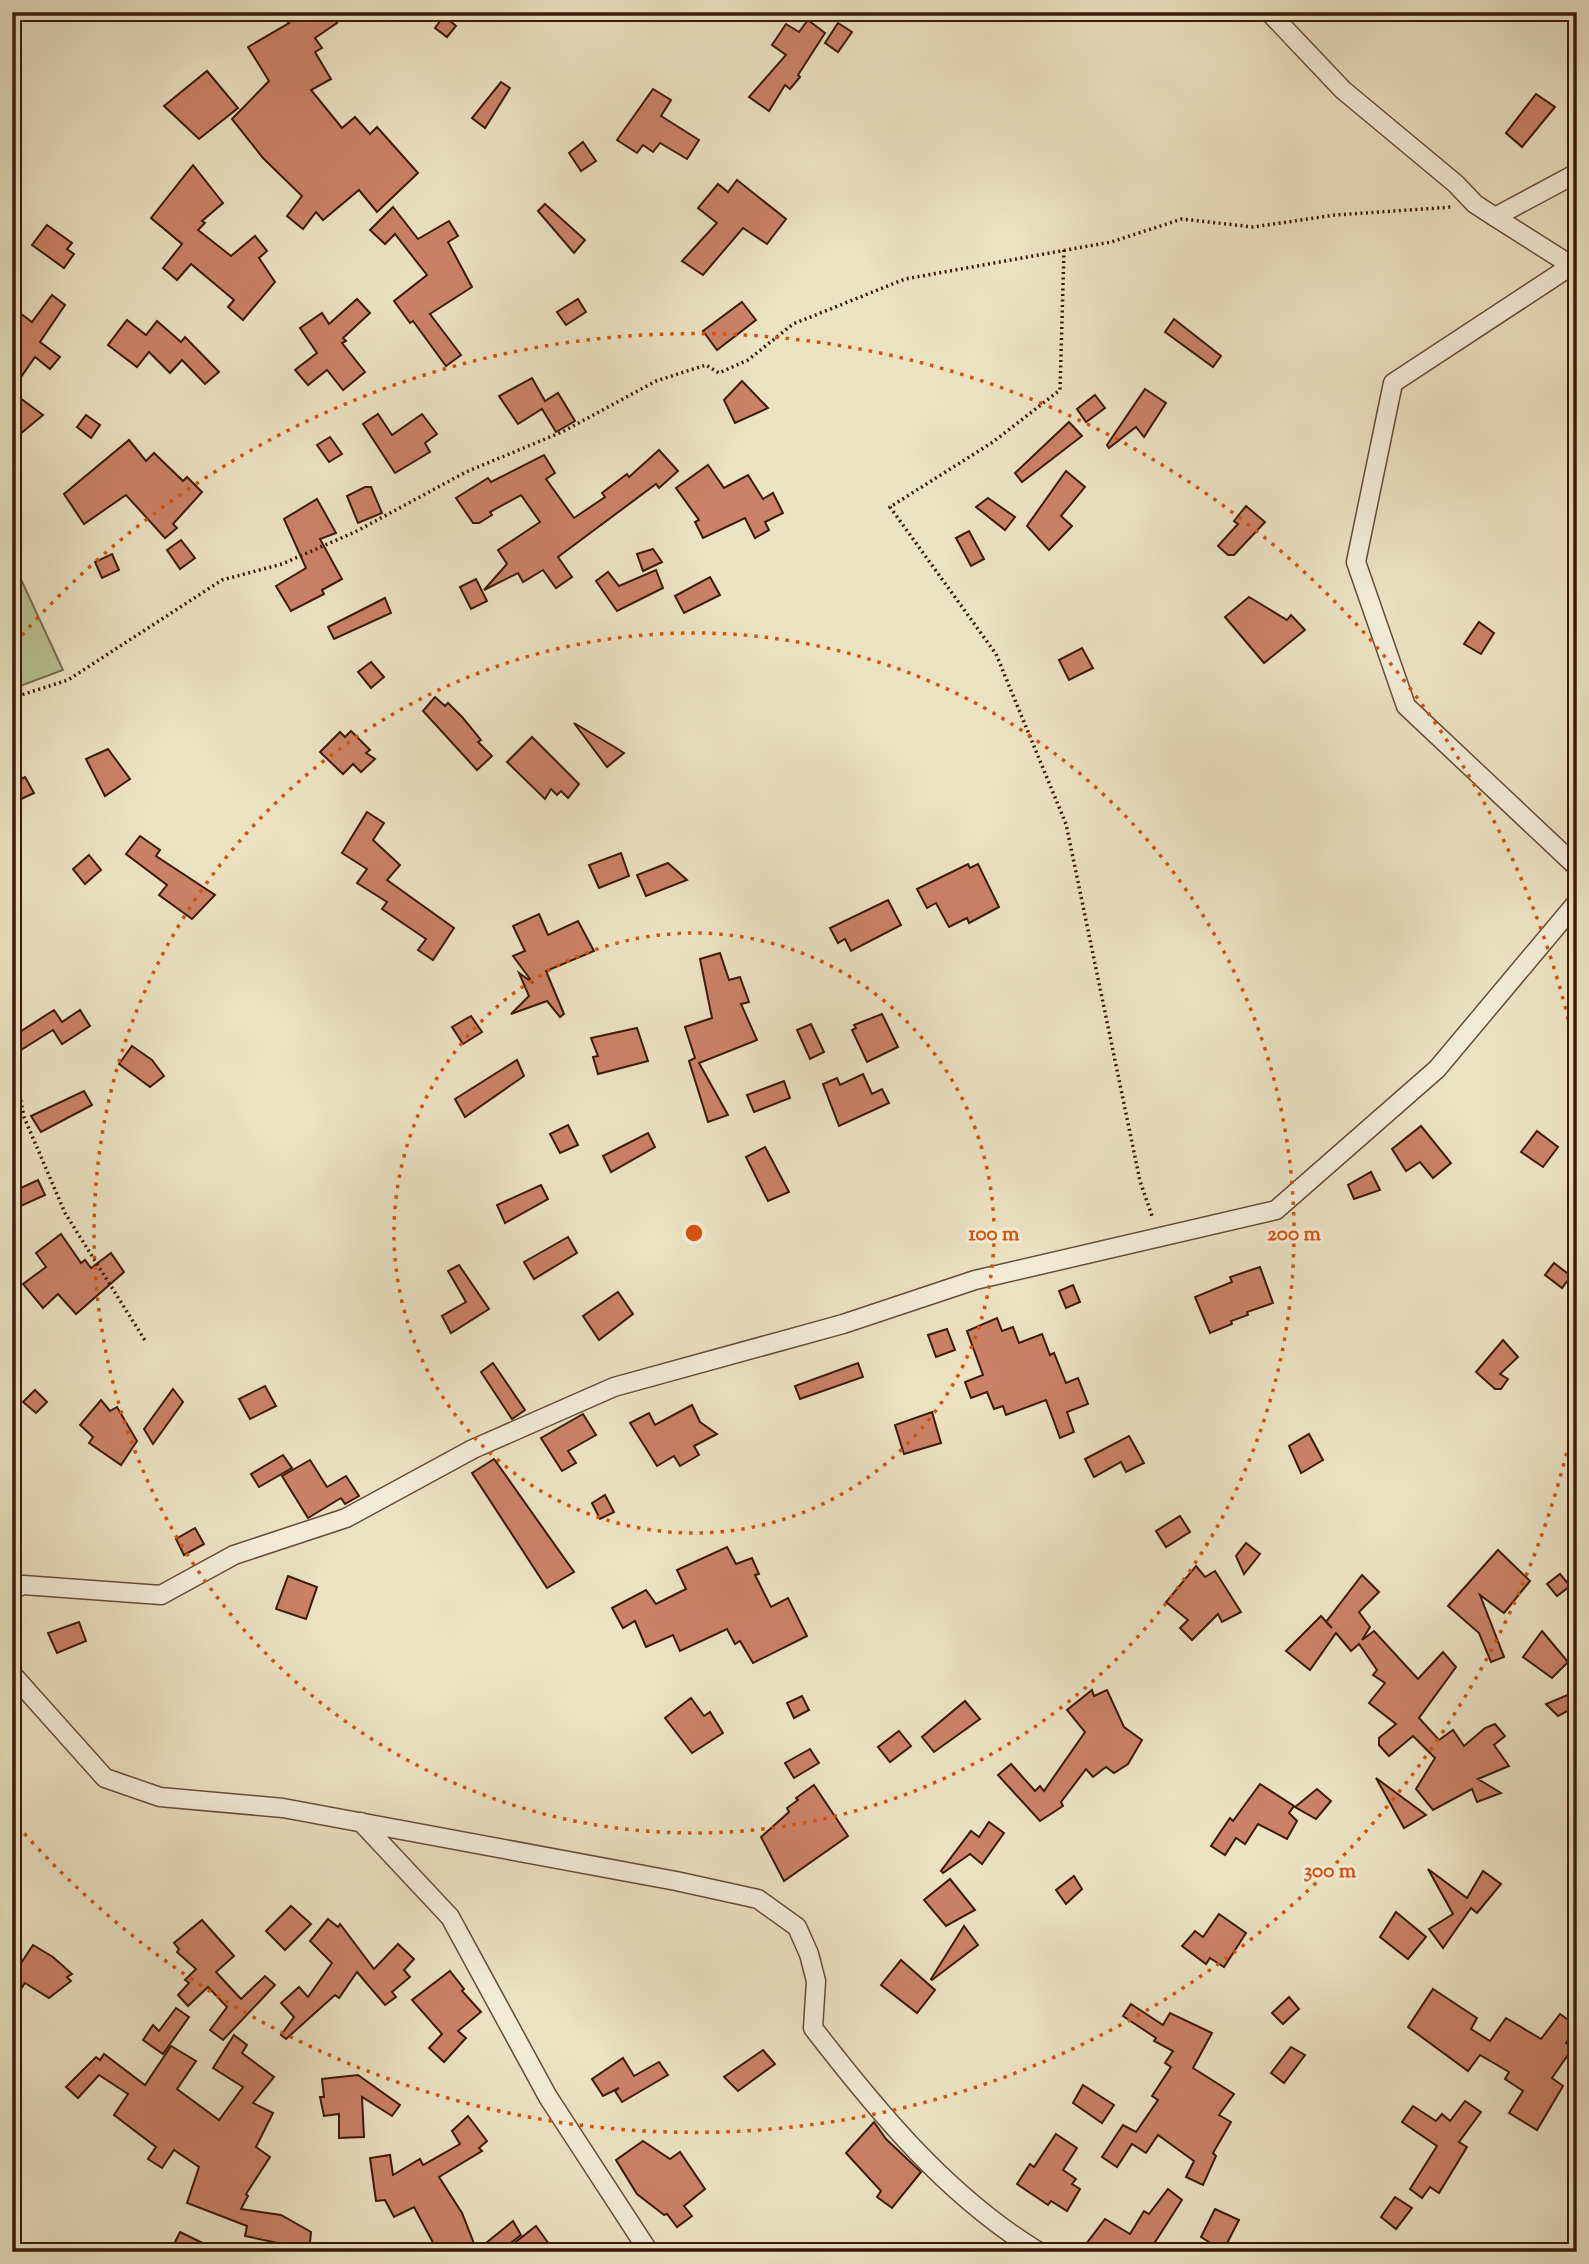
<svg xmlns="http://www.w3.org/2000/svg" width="1589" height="2264" font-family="'Sorts Mill Goudy',serif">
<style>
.green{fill:#b9c392;stroke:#7a6e4e;stroke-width:2}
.building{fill:#cb8268;stroke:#3b1a0a;stroke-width:2}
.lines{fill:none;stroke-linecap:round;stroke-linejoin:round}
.street-casing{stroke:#674c38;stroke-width:21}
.path{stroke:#3b1a0a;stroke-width:3.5;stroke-dasharray:2 3.5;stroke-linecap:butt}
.street{stroke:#f2ecd7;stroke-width:18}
.ring{fill:none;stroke:#d7530c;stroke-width:3.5;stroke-dasharray:3.5 7}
.centre{fill:#d7530c;stroke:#f2ecd7;stroke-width:3.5}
.ring-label{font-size:21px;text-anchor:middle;font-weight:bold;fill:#d7530c;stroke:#f2ecd7;stroke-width:6;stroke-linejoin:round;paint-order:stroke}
</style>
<rect width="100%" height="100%" fill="#ebe2c2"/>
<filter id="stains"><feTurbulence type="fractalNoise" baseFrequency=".00286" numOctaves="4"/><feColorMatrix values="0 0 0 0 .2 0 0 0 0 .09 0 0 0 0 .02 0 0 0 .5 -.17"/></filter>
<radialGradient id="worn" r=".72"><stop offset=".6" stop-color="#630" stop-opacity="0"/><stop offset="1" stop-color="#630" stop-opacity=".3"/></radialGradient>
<!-- green -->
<path class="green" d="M12 560 63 670 12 689Z"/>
<!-- building -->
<g class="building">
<path d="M277 12H329L337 23 315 38 322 48 315 52 331 79 311 90 342 128 355 117 370 134 377 127 418 173 377 212 359 190 323 220 316 212 303 229 287 216 302 196 263 158 232 119 269 81 248 47 289 23Z"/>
<path d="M444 16 456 26 447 37 435 28Z"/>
<path d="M808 20 825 33 798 75 800 77 790 89 785 85 769 111 749 97 786 55 772 45 786 24 799 32Z"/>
<path d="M838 23 852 32 838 52 825 43Z"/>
<path d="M207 71 238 108 199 139 164 106Z"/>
<path d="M501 82 510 88 485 128 472 118Z"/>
<path d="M653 89 671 100 661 116 699 140 687 159 660 143 653 152 643 145 637 153 617 140Z"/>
<path d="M1536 94 1555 107 1522 147 1506 133Z"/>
<path d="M583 142 596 161 581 171 569 153Z"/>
<path d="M193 165 223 203 202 221 205 223 198 230 231 256 255 236 267 251 259 258 275 282 243 320 228 307 234 300 191 264 177 280 163 268 182 244 151 218Z"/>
<path d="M737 180 786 219 767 244 743 228 703 275 682 261 717 223 698 208 718 184 728 192Z"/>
<path d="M545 204 585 240 574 253 538 211Z"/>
<path d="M393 207 418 239 449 221 458 236 448 242 472 287 430 314 461 355 446 366 413 321 410 323 394 301 427 275 395 234 385 244 370 230Z"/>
<path d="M47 225 72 243 67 249 74 254 64 268 32 245Z"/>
<path d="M52 295 65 305 40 342 60 357 50 369 35 357 12 390V307L32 322Z"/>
<path d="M357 299 370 313 343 338 346 341 342 343 365 372 343 390 327 370 308 385 295 370 317 353 300 328 322 313 329 324Z"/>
<path d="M578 299 586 312 566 325 557 312Z"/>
<path d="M742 302 756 320 717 350 703 331Z"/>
<path d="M1174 319 1221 356 1213 367 1165 332Z"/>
<path d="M127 320 146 335 157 321 181 342 185 337 219 372 205 384 182 360 170 373 149 352 137 367 108 345Z"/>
<path d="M532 378 545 401 558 393 575 421 556 432 542 409 518 424 499 396Z"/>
<path d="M742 381 768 408 735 423 724 400Z"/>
<path d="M1145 389 1166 403 1144 437 1136 427 1109 448 1107 445Z"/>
<path d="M12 392 43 415 19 435 12 428Z"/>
<path d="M1095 395 1105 408 1086 422 1077 409Z"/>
<path d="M378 414 392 435 422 414 437 434 425 443 430 452 395 473 363 424Z"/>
<path d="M86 415 100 425 91 438 77 427Z"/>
<path d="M1069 422 1082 436 1022 482 1015 473Z"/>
<path d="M330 437 342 454 329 462 317 445Z"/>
<path d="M129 440 146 461 154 453 183 481 187 477 202 492 173 524 177 528 165 538 126 495 84 524 64 494Z"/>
<path d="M659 450 678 471 659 488 656 484 558 557 572 577 556 588 543 570 523 582 518 573 484 590 507 564 498 550 540 522 521 495 490 512 492 515 479 523H473L456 498 488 478 491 482 544 455 555 473 546 479 574 518 605 497 602 493 627 474 629 477Z"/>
<path d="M708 465 724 488 748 475 763 499 773 493 783 513 765 522 769 530 755 538 745 518 703 538 695 522 699 520 676 488Z"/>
<path d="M1066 471 1085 487 1061 516 1072 526 1049 550 1027 526Z"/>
<path d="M365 487H371L382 513 358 523 347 496Z"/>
<path d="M988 498 1015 517 1005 530 976 507Z"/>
<path d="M317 499 336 533 320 539 342 579 322 590 324 594 291 611 276 586 306 568 284 519Z"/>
<path d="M1246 506 1265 522 1234 555H1228L1218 546 1238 524 1234 521Z"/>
<path d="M969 531 984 559 971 566 956 538Z"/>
<path d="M181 540 195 558 180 569 167 550Z"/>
<path d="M653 549 662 562 643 571 637 554Z"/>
<path d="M112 554 119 570 102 578 95 562Z"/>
<path d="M656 570 663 588 617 611 596 581 608 572 619 586Z"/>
<path d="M710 577 720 595 684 613 675 596Z"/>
<path d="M476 579 487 601 471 609 460 587Z"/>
<path d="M1249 597 1287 620 1291 615 1305 630 1264 663 1225 617Z"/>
<path d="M385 598 391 613 334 639 328 627Z"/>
<path d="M1479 622 1494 633 1481 654 1464 644Z"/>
<path d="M1082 648 1093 668 1069 680 1059 660Z"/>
<path d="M371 662 384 677 371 688 358 672Z"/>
<path d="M435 697 445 706 448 703 463 718 481 740 478 742 492 756 477 770 423 711Z"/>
<path d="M574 723 613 746 624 753 607 767Z"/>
<path d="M351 731 370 750 366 753 375 759 361 772 353 764 343 774 320 752 340 732 345 737Z"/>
<path d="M532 737 579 784 568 798 561 791 557 795 551 789 545 799 507 762Z"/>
<path d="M108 749 130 779 105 796 86 759Z"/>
<path d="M25 777 34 793 17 801 12 783Z"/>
<path d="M367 812 384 823 373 840 400 865 387 880 454 928 433 960 418 950 426 939 382 909 387 902 357 883 367 869 342 853Z"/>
<path d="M140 836 160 850 156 856 215 895 192 919 159 895 167 885 126 854Z"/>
<path d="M621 853 629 876 599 888 589 865Z"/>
<path d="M89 855 101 870 85 884 73 869Z"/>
<path d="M668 863 687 880 646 896 637 875Z"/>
<path d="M968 864 970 868 978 864 999 907 969 923 967 918 949 927 936 903 927 908 917 889Z"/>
<path d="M888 900 901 925 851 951 845 939 838 943 830 928Z"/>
<path d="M539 914 548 935 578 921 594 951 546 971 564 1014 560 1017 547 1001 511 1014 529 996 519 973 533 983 513 956 525 951 513 926Z"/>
<path d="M720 953 729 980 740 977 749 1002 741 1004 757 1040 699 1063 728 1115 708 1122 689 1061 695 1058 685 1027 712 1018 700 959Z"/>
<path d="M54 1010 62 1022 80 1010 90 1026 62 1044 53 1030 21 1050 12 1037Z"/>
<path d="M882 1014 898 1047 867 1062 852 1030 856 1028 854 1025Z"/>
<path d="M471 1016 482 1032 463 1044 452 1027Z"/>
<path d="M811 1024 824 1052 810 1059 797 1030Z"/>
<path d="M637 1028 648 1061 598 1074 593 1057 598 1056 591 1038Z"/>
<path d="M132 1046 152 1060 164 1076 150 1087 119 1064Z"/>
<path d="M517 1060 524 1076 465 1117 455 1099Z"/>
<path d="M863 1074 872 1094 882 1089 889 1103 839 1126 823 1084 837 1078 840 1085Z"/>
<path d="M784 1081 790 1098 754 1112 747 1095Z"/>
<path d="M84 1091 92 1105 41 1132 31 1116Z"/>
<path d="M568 1125 578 1145 560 1153 550 1134Z"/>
<path d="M1421 1126 1451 1163 1433 1178 1420 1162 1406 1171 1392 1149Z"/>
<path d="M1537 1131 1558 1147 1543 1167 1521 1152Z"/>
<path d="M648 1133 655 1147 611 1172 603 1156Z"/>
<path d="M765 1147 789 1192 768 1201 746 1157Z"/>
<path d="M1371 1172 1380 1190 1354 1199 1348 1185Z"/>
<path d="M38 1180 45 1195 12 1210V1192Z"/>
<path d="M541 1185 548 1199 505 1223 497 1205Z"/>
<path d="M61 1234 81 1263 85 1260 91 1268 111 1253 124 1272 76 1314 58 1294 43 1308 23 1284 46 1267 36 1253Z"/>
<path d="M568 1237 577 1253 534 1279 524 1262Z"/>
<path d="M1554 1263 1571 1276 1562 1288 1545 1275Z"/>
<path d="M459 1265 489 1309 451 1333 442 1316 466 1302 448 1271Z"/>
<path d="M1260 1267 1273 1303 1247 1312 1248 1315 1231 1321 1232 1324 1210 1333 1195 1297 1232 1282 1230 1277Z"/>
<path d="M1073 1285 1080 1302 1066 1308 1059 1291Z"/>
<path d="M618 1292 633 1314 599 1340 583 1316Z"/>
<path d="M997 1318 1002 1331 1013 1327 1019 1343 1042 1334 1050 1355 1054 1353 1066 1383 1078 1378 1088 1404 1067 1412 1074 1432 1060 1438 1046 1400 1006 1415 1003 1406 994 1409 987 1392 971 1398 965 1382 983 1375 967 1331Z"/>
<path d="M947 1329 955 1350 936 1357 928 1335Z"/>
<path d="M1503 1340 1518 1357 1500 1374 1508 1379 1501 1389H1495L1476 1372Z"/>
<path d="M493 1363 525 1410 512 1419 481 1372Z"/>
<path d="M858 1363 863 1377 800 1399 795 1386Z"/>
<path d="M265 1386 276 1406 250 1419 239 1399Z"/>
<path d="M173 1389 183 1402 153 1444 144 1429Z"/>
<path d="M35 1390 47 1402 36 1413 23 1402Z"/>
<path d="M101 1400 110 1411 117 1407 137 1441 121 1465 89 1443 93 1437 80 1425Z"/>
<path d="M692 1405 700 1422 717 1434 694 1446 699 1455 680 1466 674 1456 657 1466 630 1423 649 1413 655 1425Z"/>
<path d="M932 1412 941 1443 904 1454 895 1425Z"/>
<path d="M583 1414 596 1435 568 1451 576 1463 562 1471 541 1438Z"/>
<path d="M1309 1434 1323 1460 1301 1473 1289 1446Z"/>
<path d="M1129 1436 1144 1463 1126 1472 1121 1462 1094 1477 1085 1459Z"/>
<path d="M283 1455 292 1468 259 1487 251 1474Z"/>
<path d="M494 1459 574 1572 547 1588 472 1473Z"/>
<path d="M310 1460 327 1487 346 1476 359 1496 345 1504 341 1498 308 1518 282 1476Z"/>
<path d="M605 1495 614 1512 600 1519 592 1503Z"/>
<path d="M1180 1516 1190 1532 1166 1547 1156 1531Z"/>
<path d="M195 1528 204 1544 184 1555 176 1539Z"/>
<path d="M1246 1543 1260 1554 1244 1574 1236 1556Z"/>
<path d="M727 1547 736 1564 752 1558 759 1574 755 1575 771 1607 788 1598 807 1636 753 1663 740 1641 735 1644 727 1629 680 1651 673 1635 646 1647 635 1621 623 1628 612 1608 646 1590 656 1604 686 1589 677 1570Z"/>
<path d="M1498 1550 1530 1581 1504 1613 1480 1595 1504 1657 1491 1662 1479 1633 1448 1606Z"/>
<path d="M1196 1566 1205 1577 1215 1571 1241 1612 1222 1622 1218 1614 1192 1640 1180 1628 1188 1620 1166 1602Z"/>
<path d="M1560 1574 1570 1586 1557 1596 1547 1584Z"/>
<path d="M1362 1575 1379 1592 1359 1612 1370 1627 1362 1640 1374 1631 1418 1679 1443 1652 1456 1667 1419 1718 1439 1740 1453 1730 1464 1746 1485 1728 1495 1724 1505 1736 1494 1745 1509 1766 1478 1779 1501 1793 1477 1802 1472 1789 1433 1810 1416 1789 1435 1758 1413 1736 1389 1756 1379 1745V1738L1396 1724 1369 1703 1385 1683 1373 1675 1377 1670 1359 1644 1351 1651 1336 1633 1310 1670 1286 1651 1321 1616 1332 1628 1326 1622Z"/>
<path d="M288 1576 317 1587 306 1619 276 1609Z"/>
<path d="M79 1622 86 1641 57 1653 48 1633Z"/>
<path d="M1542 1631 1568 1662 1552 1678 1523 1657Z"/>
<path d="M1092 1690 1094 1696 1107 1690 1124 1727 1142 1740 1128 1764 1114 1773 1106 1767 1093 1777 1086 1769 1061 1802 1063 1806 1040 1821 998 1775 1011 1764 1035 1791 1040 1786 1044 1791 1085 1732 1067 1710Z"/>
<path d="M1577 1691V1706L1558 1716 1546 1704Z"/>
<path d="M802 1696 809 1710 794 1718 787 1703Z"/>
<path d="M691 1698 704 1716 710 1712 723 1733 692 1753 665 1718Z"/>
<path d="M965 1701 980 1719 934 1752 922 1737Z"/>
<path d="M899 1731 911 1746 890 1762 878 1747Z"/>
<path d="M810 1749 819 1763 794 1778 785 1763Z"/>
<path d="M1376 1778 1426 1815 1404 1828Z"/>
<path d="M1260 1784 1294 1806 1289 1813 1297 1821 1287 1839 1258 1824 1245 1844 1236 1838 1225 1855 1211 1846 1230 1818 1233 1821Z"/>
<path d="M814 1785 848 1836 784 1881 761 1837 789 1812 787 1808 798 1800 796 1798Z"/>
<path d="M1317 1789 1331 1801 1316 1819 1295 1807Z"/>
<path d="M989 1822 1004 1833 982 1864 970 1854 943 1873 941 1871 971 1831 979 1837Z"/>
<path d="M1428 1869 1467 1898 1483 1871 1501 1884 1477 1913 1471 1908 1443 1948 1429 1929 1453 1914Z"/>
<path d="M1074 1876 1082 1889 1066 1904 1056 1890Z"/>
<path d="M950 1879 975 1910 946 1926 924 1900Z"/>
<path d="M291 1906 311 1924 285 1950 266 1931Z"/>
<path d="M1396 1912 1426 1937 1408 1959 1380 1937Z"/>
<path d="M1219 1914 1246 1933 1224 1967 1210 1958 1206 1964 1182 1946 1195 1931 1203 1937Z"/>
<path d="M328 1919 338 1927 340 1924 374 1969 398 1944 414 1959 404 1970 410 1977 392 1992 396 1997 385 2005 357 1972 339 1998 335 1995 286 2039 281 2035 294 2017 281 2003 299 1987 308 1997 332 1963 310 1941Z"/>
<path d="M202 1920 234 1956 216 1972 241 1999 265 1976 275 1985 223 2040 210 2030 227 2007 208 1987 188 2006 178 1995 189 1983 185 1980 196 1969 177 1952 179 1949 174 1943Z"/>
<path d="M964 1926 978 1945 932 1980 931 1979Z"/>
<path d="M33 1945 53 1957 72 1974 67 1977 71 1981 49 1998 25 1983 12 2002V1953L21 1963Z"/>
<path d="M901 1960 935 1990 917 2013 881 1985Z"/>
<path d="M450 1971 464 1989 462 1991 481 2012 458 2031 466 2038 444 2062 429 2048 442 2034 412 2000Z"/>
<path d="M1433 1989 1477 2018 1471 2029 1490 2041 1506 2018 1541 2039 1560 2014 1577 2026 1566 2043 1574 2046 1552 2078 1563 2086 1537 2130 1509 2113 1523 2091 1505 2079 1509 2072 1480 2055 1468 2071 1408 2027Z"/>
<path d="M1289 1997 1299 2009 1283 2024 1272 2013Z"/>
<path d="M1131 2004 1163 2025 1170 2013 1212 2033 1193 2068 1234 2094 1219 2115 1231 2122 1213 2153 1216 2156 1203 2185 1186 2177 1194 2161 1158 2135 1146 2153 1132 2144 1117 2167 1102 2157 1123 2125 1136 2132 1158 2100 1152 2096 1171 2067 1165 2063 1173 2051 1154 2041 1156 2038 1123 2016Z"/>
<path d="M176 2008 189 2017 163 2054 143 2040 153 2025 159 2031Z"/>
<path d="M234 2035 247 2045 242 2053 274 2077 253 2103 273 2113 256 2147 270 2157 246 2194 248 2196 241 2209 281 2215 311 2232 309 2252H293L292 2246 245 2236 247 2226 187 2203 199 2167 174 2150 162 2168 148 2159 156 2147 114 2115 128 2094 99 2075 78 2098 66 2087 96 2057 100 2060 104 2054 145 2085 171 2046 196 2061 177 2089 219 2120 243 2087 213 2068Z"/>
<path d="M1291 2047 1305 2055 1284 2083 1271 2073Z"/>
<path d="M763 2050 775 2064 738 2091 724 2077Z"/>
<path d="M623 2058 634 2076 659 2062 668 2075 622 2102 615 2091 619 2088 603 2096 592 2079Z"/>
<path d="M358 2075 400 2105 392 2116 362 2097 364 2137 339 2138V2114L324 2116 320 2097H324L322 2079Z"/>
<path d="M1083 2085 1114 2105 1102 2123 1073 2103Z"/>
<path d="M1465 2101 1481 2112 1459 2142 1467 2147 1439 2193 1430 2187 1422 2198 1410 2189 1437 2146 1402 2122 1413 2106 1436 2121 1442 2114 1450 2121Z"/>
<path d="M468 2116 487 2141 479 2148 482 2151 439 2177 462 2213 475 2246 460 2252H438L414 2207 394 2217 385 2200 376 2201 370 2158 390 2155 393 2175 420 2159 423 2165 460 2144 452 2131Z"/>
<path d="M874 2122 886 2139 921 2172 892 2208 877 2197 881 2191 846 2153Z"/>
<path d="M1056 2134 1077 2148 1063 2170 1076 2179 1072 2184 1080 2189 1067 2211 1051 2201 1048 2205 1017 2184 1030 2164 1034 2167Z"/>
<path d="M643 2141 670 2159 680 2152 705 2189 684 2206 692 2216 677 2227 667 2214 664 2215 637 2194 616 2160Z"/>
<path d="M1168 2189 1182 2200 1150 2250 1153 2252H1080L1105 2219 1130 2234 1144 2211 1149 2214Z"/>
<path d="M1395 2197 1412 2208 1396 2229 1381 2217Z"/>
<path d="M1215 2209 1239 2220 1223 2251 1201 2237Z"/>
<path d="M513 2221 521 2235 499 2252H475Z"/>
<path d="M536 2226 549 2244 539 2252H503Z"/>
<path d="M180 2232 221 2252H170Z"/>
</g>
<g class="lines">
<!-- street casing -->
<g class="street-casing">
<g id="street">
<path d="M1269 12 1343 90 1456 184 1475 204 1495 217 1577 173"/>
<path d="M1495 217 1577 269"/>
<path d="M1571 266 1393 383 1356 562 1406 706 1577 867"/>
<path d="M12 1590 23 1585 161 1595 234 1555 346 1518 473 1449 614 1387 843 1324 975 1280 1276 1210 1437 1069 1577 902"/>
<path d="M12 1674 105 1778 160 1797 283 1808 676 1881 758 1899 797 1927 809 1954 816 1981 813 2028C878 2112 947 2196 1039 2252"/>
<path d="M361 1822 450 1917 548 2097 649 2252"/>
</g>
</g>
<!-- path -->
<g class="path">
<path d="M1064 250 1060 390 993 442 890 507 996 654 1066 824 1140 1181 1153 1219"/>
<path d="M12 698 68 680 222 580 282 564 355 532 466 472 562 432 656 381 706 365 719 373 748 360 793 324 905 279 1111 242 1182 219 1253 227 1335 215 1452 207"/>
<path d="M12 1057 24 1117 65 1213 146 1342"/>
</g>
<!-- street -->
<use href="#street" class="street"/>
</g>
<!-- distance rings -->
<g class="ring">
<circle cx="694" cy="1233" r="300"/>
<circle cx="694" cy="1233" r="600"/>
<path d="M1576 1412A900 900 0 0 1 15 1823M15 643A900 900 0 0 1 1576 1054"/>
</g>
<circle cx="694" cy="1233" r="10" class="centre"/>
<g class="ring-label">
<text x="994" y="1240">100 m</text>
<text x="1294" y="1240">200 m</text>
<text x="1330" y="1877">300 m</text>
</g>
<!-- margin -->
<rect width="1589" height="2264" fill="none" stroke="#ebe2c2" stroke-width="42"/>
<rect x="14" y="14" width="1561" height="2236" fill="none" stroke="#3b1a0a" stroke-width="3.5"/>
<rect x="21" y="21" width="1547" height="2222" fill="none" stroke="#3b1a0a" stroke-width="2"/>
<rect width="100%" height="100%" filter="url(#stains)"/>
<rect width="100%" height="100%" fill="url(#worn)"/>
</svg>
